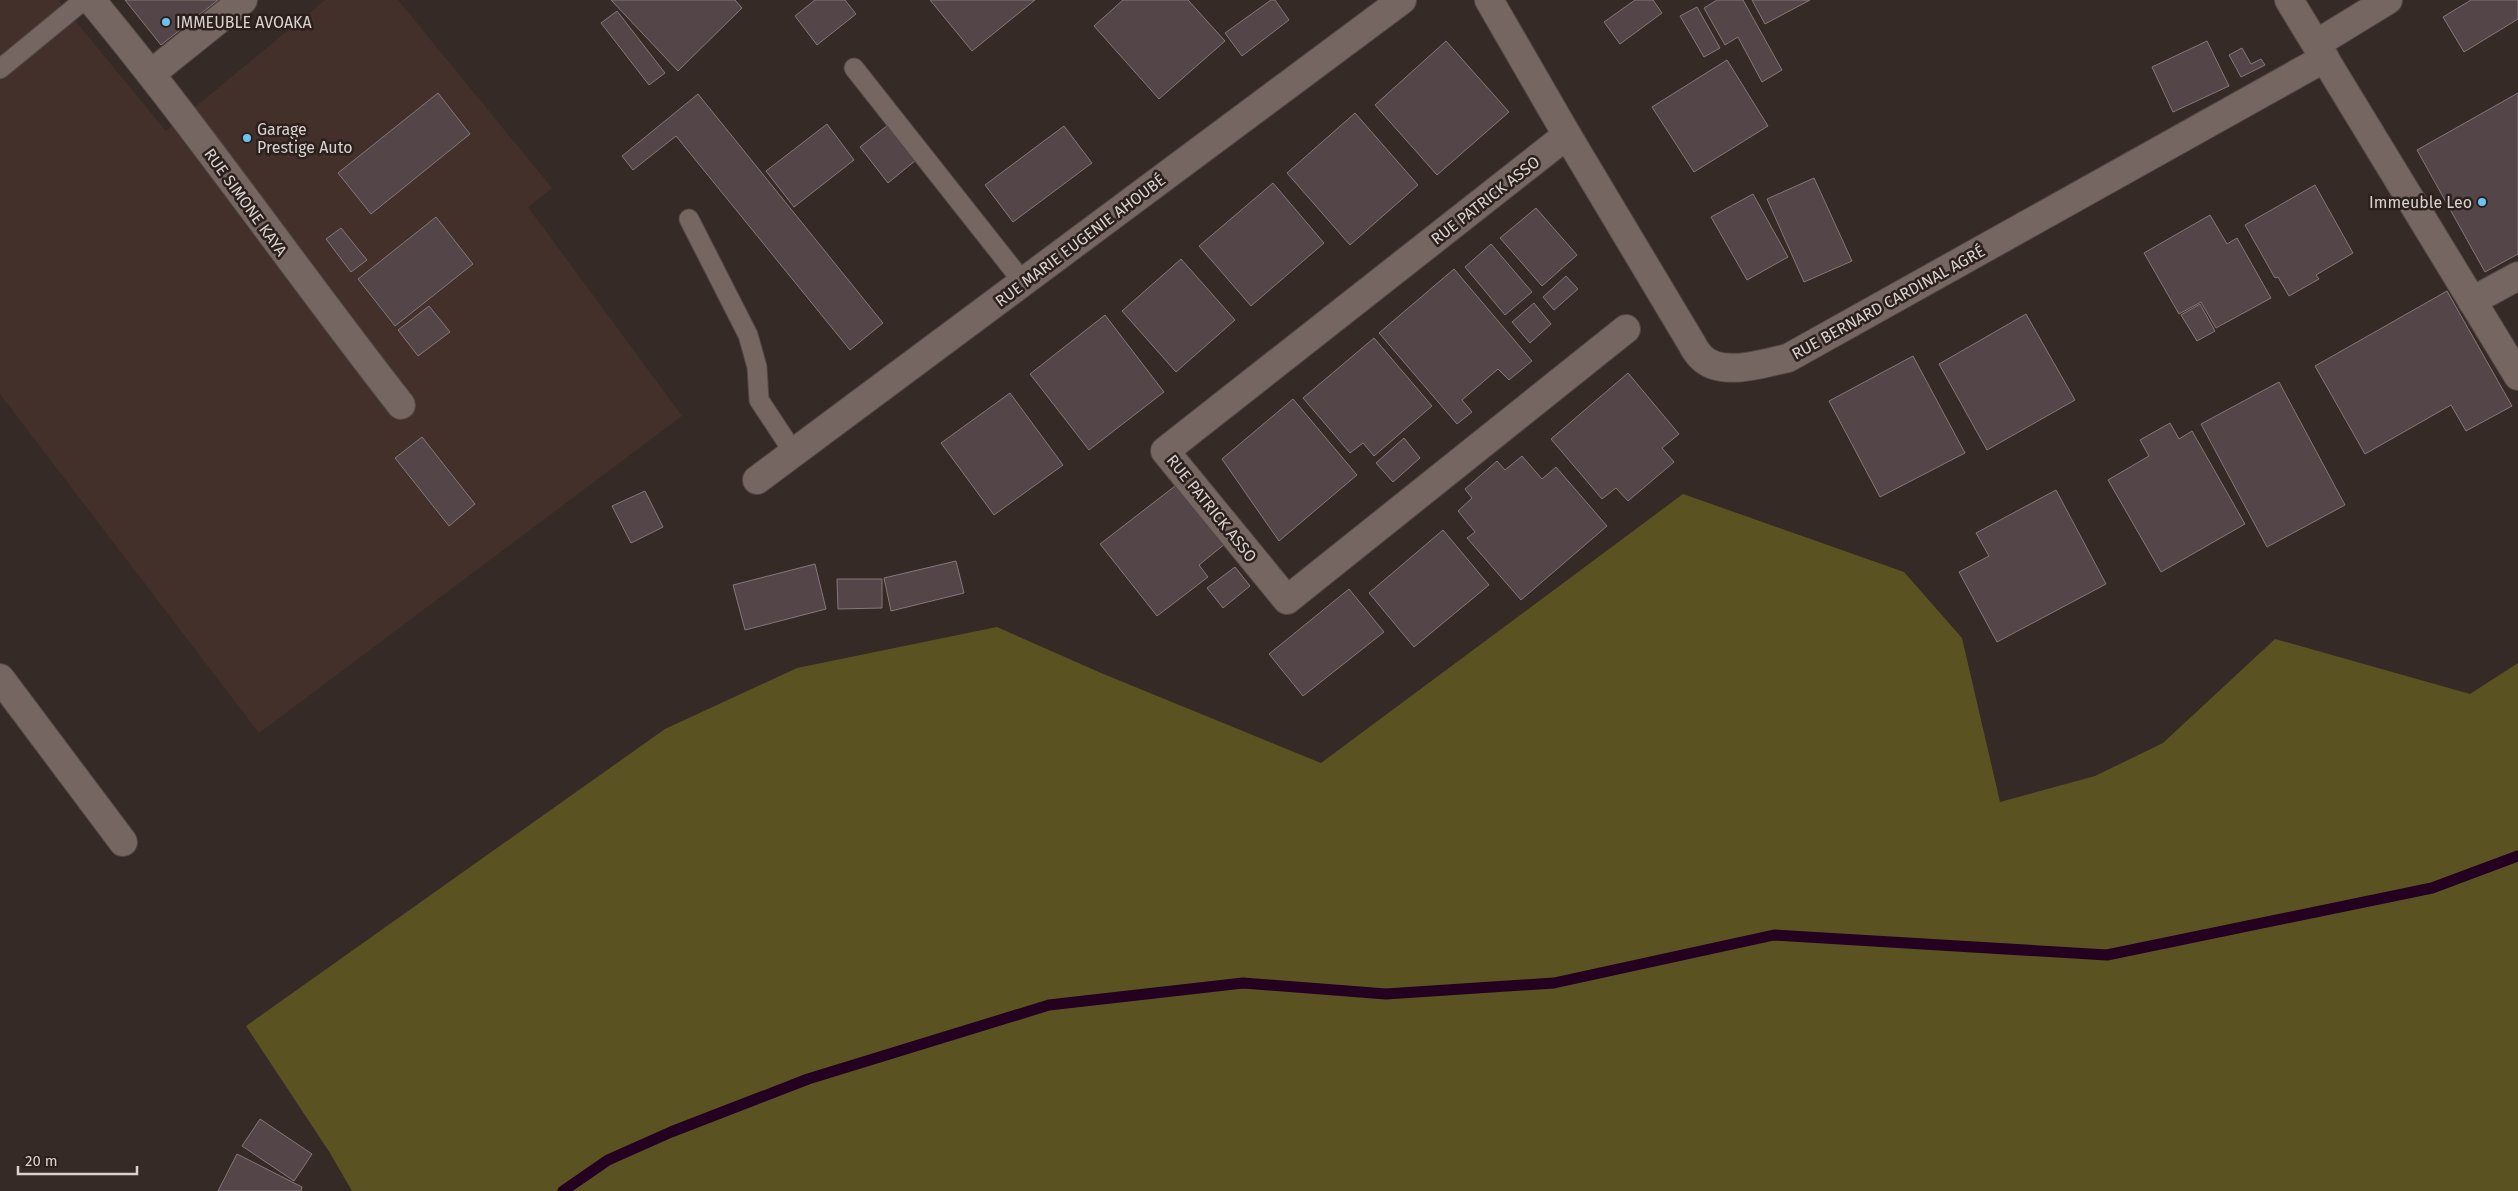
<svg xmlns="http://www.w3.org/2000/svg" width="2518" height="1191" font-family="'Fira Sans',sans-serif">
<style>
.built{fill:#43302b}
.green{fill:#5a5321}
.lines{fill:none;stroke-linecap:round;stroke-linejoin:round}
.stream{stroke:#240121;stroke-width:11}
.building{fill:#534548;stroke:#86777a}
.lane-casing{stroke:#524845;stroke-width:21}
.street-casing{stroke:#524845;stroke-width:30}
.lane{stroke:#756662;stroke-width:19}
.street{stroke:#756662;stroke-width:28}
.poi-dot{fill:#6bc3f2;stroke:#2c201d;stroke-width:2}
.labels{text-anchor:middle;stroke-width:5;stroke-linejoin:round;paint-order:stroke}
.poi-label{font-size:16px;fill:#dad2cf;stroke:#2c201d;text-anchor:start}
.street-label{font-size:16px;fill:#dad2cf;stroke:#2c201d}
</style>
<rect width="100%" height="100%" fill="#362a26"/>
<!-- built -->
<path class="built" d="M0 0H58L166 131 325 0H398L552 188 528 207 682 416 259 733 0 394Z"/>
<!-- green -->
<path class="green" d="M1683 494 1904 572 1962 638 2000 802 2095 776 2163 743 2275 639 2470 694 2518 663V1191H352L330 1153 246 1026 665 729 797 668 997 627 1101 673 1321 763Z"/>
<g class="lines">
<!-- stream -->
<path class="stream" d="M563 1191 608 1160 671 1132 808 1079 1049 1005 1243 983 1386 994 1554 983 1774 935 2107 955 2432 888 2518 856"/>
</g>
<!-- building -->
<g class="building">
<path d="M125 0H218L161 45Z"/>
<path d="M611 0H735L742 8 678 71Z"/>
<path d="M815 0H845L856 14 817 45 795 16Z"/>
<path d="M930 0H1035L972 51Z"/>
<path d="M1123 0H1188L1225 41 1159 99 1094 26Z"/>
<path d="M1271 0H1275L1289 20 1242 56 1225 33Z"/>
<path d="M1635 0H1653L1662 13 1620 44 1604 22Z"/>
<path d="M1717 0H1743L1782 70 1762 82 1738 37 1725 45 1704 8Z"/>
<path d="M1752 0H1810L1765 24Z"/>
<path d="M2471 0H2518V19L2464 52 2443 17Z"/>
<path d="M1697 7 1720 48 1704 57 1680 16Z"/>
<path d="M617 11 665 73 649 85 601 23Z"/>
<path d="M1446 41 1509 112 1437 175 1375 105Z"/>
<path d="M2207 41 2229 86 2173 112 2152 67Z"/>
<path d="M2242 48 2251 64 2261 59 2265 65 2241 77 2229 55Z"/>
<path d="M1727 60 1768 126 1694 172 1652 107Z"/>
<path d="M438 93 470 134 371 214 338 173Z"/>
<path d="M2518 93V254L2485 272 2417 150Z"/>
<path d="M698 94 883 323 850 350 676 136 633 170 622 156Z"/>
<path d="M1355 113 1418 185 1350 245 1287 173Z"/>
<path d="M827 124 854 160 794 207 766 171Z"/>
<path d="M888 125 916 160 888 183 860 147Z"/>
<path d="M1064 126 1092 163 1013 222 985 185Z"/>
<path d="M1814 178 1852 261 1804 282 1767 199Z"/>
<path d="M1273 183 1324 243 1251 306 1199 246Z"/>
<path d="M2315 185 2353 253 2316 275 2319 279 2289 296 2278 277 2275 278 2245 225Z"/>
<path d="M1753 194 1788 257 1747 280 1711 217Z"/>
<path d="M1536 208 1577 255 1542 286 1500 238Z"/>
<path d="M2210 215 2227 244 2237 238 2271 298 2216 328 2201 302 2179 314 2144 253Z"/>
<path d="M436 217 473 264 395 326 358 279Z"/>
<path d="M341 228 367 260 351 272 326 239Z"/>
<path d="M1491 244 1532 292 1505 315 1465 267Z"/>
<path d="M1181 259 1235 320 1176 372 1122 311Z"/>
<path d="M1454 269 1532 361 1509 380 1498 369 1462 400 1472 412 1457 424 1379 333Z"/>
<path d="M1566 276 1578 289 1554 310 1543 297Z"/>
<path d="M2447 291 2512 406 2466 431 2451 405 2365 454 2315 366Z"/>
<path d="M1534 303 1551 324 1530 343 1512 322Z"/>
<path d="M2200 304 2215 331 2197 341 2181 315Z"/>
<path d="M429 306 450 332 418 356 398 330Z"/>
<path d="M2026 314 2075 400 1987 450 1939 364Z"/>
<path d="M1105 315 1164 392 1089 450 1030 374Z"/>
<path d="M1374 338 1432 406 1374 456 1363 443 1350 453 1303 398Z"/>
<path d="M1913 356 1965 453 1880 497 1829 401Z"/>
<path d="M1628 373 1679 434 1662 448 1674 462 1628 501 1616 488 1602 499 1551 439Z"/>
<path d="M2279 382 2345 505 2267 547 2201 424Z"/>
<path d="M1010 393 1063 465 994 515 941 443Z"/>
<path d="M1293 399 1357 475 1279 541 1222 459Z"/>
<path d="M2170 423 2179 439 2192 431 2245 524 2161 572 2108 480 2149 456 2140 440Z"/>
<path d="M422 437 475 504 449 526 395 458Z"/>
<path d="M1404 438 1420 458 1393 482 1376 463Z"/>
<path d="M1522 456 1542 479 1556 467 1607 526 1521 600 1467 538 1475 532 1458 511 1472 498 1465 489 1497 461 1505 470Z"/>
<path d="M1179 483 1226 543 1199 565 1208 577 1157 616 1100 544Z"/>
<path d="M2056 490 2106 584 1997 642 1959 572 1989 556 1976 533Z"/>
<path d="M645 491 663 527 631 543 612 506Z"/>
<path d="M1443 530 1489 585 1414 647 1369 593Z"/>
<path d="M956 561 964 593 891 611 884 578Z"/>
<path d="M815 564 826 609 745 630 733 585Z"/>
<path d="M1235 567 1250 586 1223 608 1207 588Z"/>
<path d="M837 579H882V608L838 609Z"/>
<path d="M1349 589 1384 632 1303 696 1269 654Z"/>
<path d="M260 1119 312 1154 294 1181 242 1146Z"/>
<path d="M237 1154 302 1187 301 1191H218Z"/>
</g>
<g class="lines">
<!-- lane casing -->
<g class="lane-casing">
<g id="lane">
<path d="M854 68 1023 282"/>
<path d="M0 69 84 0"/>
<path d="M689 219 748 335 757 367 759 400 794 453"/>
</g>
</g>
<!-- street casing -->
<g class="street-casing">
<g id="street">
<path d="M91 0C199 130 296 271 401 405"/>
<path d="M1489 0 1567 135 1692 344C1694 348 1697 353 1701 357 1721 378 1764 363 1788 358L2325 58"/>
<path d="M2289 0 2518 376"/>
<path d="M2316 44 2388 0"/>
<path d="M152 73 243 0"/>
<path d="M1567 135 1165 451 1287 600 1626 329"/>
<path d="M2472 301 2518 276"/>
<path d="M757 480 1402 0"/>
<path d="M0 678 123 842"/>
</g>
</g>
<!-- lane -->
<use href="#lane" class="lane"/>
<!-- street -->
<use href="#street" class="street"/>
</g>
<!-- markers -->
<g class="poi-dot">
<circle cx="166" cy="22" r="5"/>
<circle cx="247" cy="138" r="5"/>
<circle cx="2482" cy="202" r="5"/>
</g>
<g class="labels">
<!-- poi labels -->
<g class="poi-label">
<text x="176" y="28">IMMEUBLE AVOAKA</text>
<text x="257" y="135">Garage<tspan x="257" dy="18">Prestige Auto</tspan></text>
<text x="2472" y="208" text-anchor="end">Immeuble Leo</text>
</g>
<!-- street labels -->
<g class="street-label">
<text transform="translate(1485 200) rotate(-38)" y="6">RUE PATRICK ASSO</text>
<text transform="translate(246 202) rotate(54)" y="6">RUE SIMONE KAYA</text>
<text transform="translate(1080 240) rotate(-37)" y="6">RUE MARIE EUGENIE AHOUBÉ</text>
<text transform="translate(1888 302) rotate(-29)" y="6">RUE BERNARD CARDINAL AGRÉ</text>
<text transform="translate(1212 508) rotate(51)" y="6">RUE PATRICK ASSO</text>
</g>
</g>
<!-- scale -->
<path d="M18 1166v8h119v-8" fill="none" stroke="#dad2cf" stroke-width="2.5"/>
<text x="25" y="1166" font-size="15" fill="#dad2cf" stroke="#2c201d" stroke-width="4" paint-order="stroke">20 m</text>
</svg>
